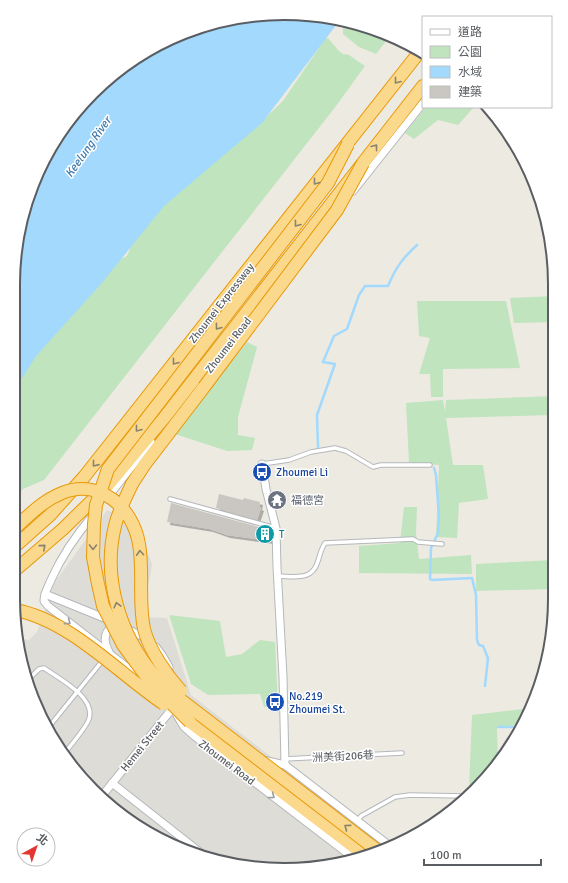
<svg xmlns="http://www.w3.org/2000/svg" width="568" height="883" font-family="Signika,'Noto Sans TC',sans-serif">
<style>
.industrial{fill:#dedcd6}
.green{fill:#c0e4be}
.water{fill:#a2d9fd}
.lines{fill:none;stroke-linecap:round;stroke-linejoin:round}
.stream{stroke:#a2d9fd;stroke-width:2.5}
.building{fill:#cac6c1;filter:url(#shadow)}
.lane-casing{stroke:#b4b8bc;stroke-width:5.5}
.street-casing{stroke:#b4b8bc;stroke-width:9}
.highway-casing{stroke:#e99806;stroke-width:14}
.lane{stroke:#fff;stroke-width:3.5}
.street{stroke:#fff;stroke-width:7}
.highway{stroke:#fad98c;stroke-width:12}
.highway-bridge-casing{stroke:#e99806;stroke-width:14;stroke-linecap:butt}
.highway-bridge{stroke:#fad98c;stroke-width:12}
.oneway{stroke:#8a836f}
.oneway2{stroke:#9c9ea1}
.labels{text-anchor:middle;stroke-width:3;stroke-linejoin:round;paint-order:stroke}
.street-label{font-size:11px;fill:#5a5e62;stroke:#fff}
.transit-label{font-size:11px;fill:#164399;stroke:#fff;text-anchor:start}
.worship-label{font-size:11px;fill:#5b616d;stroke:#fff;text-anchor:start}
.culture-label{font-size:11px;fill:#0d838f;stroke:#fff;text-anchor:start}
.water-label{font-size:12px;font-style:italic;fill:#407aae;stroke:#fff}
.rim{fill:none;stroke:#5a5e62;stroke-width:2}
</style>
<defs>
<filter id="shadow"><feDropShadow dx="3" dy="3" stdDeviation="0" flood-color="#0004"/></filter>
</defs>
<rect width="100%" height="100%" fill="#edeae2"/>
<!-- industrial -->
<path class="industrial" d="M107 510 138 524 152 565 142 617 167 618 191 695 388 847 354 861 267 869 197 856 119 814 59 750 27 686 20 639 29 640 37 632 55 582Z"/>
<!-- green -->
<g class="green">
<path d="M343 21 371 27 390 36 376 54 359 47 343 34Z"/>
<path d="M328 38 338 50 343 54 349 55 365 66 336 106 44 480 23 489 14 498 15 358 114 262 127 256 131 246 152 215 260 123 283 101 325 39Z"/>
<path d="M426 107H474L458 125 438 120 414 139 405 133Z"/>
<path d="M554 296V322L514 323 510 298Z"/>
<path d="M417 301H506L520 368 443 369V397H431L430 374H419L430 338 419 336Z"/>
<path d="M247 342 257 347 238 417V435L255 438 252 450 227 451 175 434Z"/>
<path d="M554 396V415L446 418 453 465H483L488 499 459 503 457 538 436 537 439 465 409 463 406 403 443 400 445 412 446 400Z"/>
<path d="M404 507H417L416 533 419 559 471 555 472 574 359 573V546L400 543Z"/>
<path d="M553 560V589L476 591V564Z"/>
<path d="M169 615 220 621 226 657 242 654 260 640 275 642 278 706 264 707 260 694 208 695 191 684Z"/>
<path d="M531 708 521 725 497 727 498 761 488 778 473 790H469L472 715Z"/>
</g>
<!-- water -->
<path class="water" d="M266 14 319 15 340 20 262 123 164 206 101 284 36 356 14 391 15 248 41 164 80 105 119 69 164 41 214 22Z"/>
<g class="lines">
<!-- stream -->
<g class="stream">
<path d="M318 447 317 415 335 364 323 362 334 336 347 329 359 295 365 286H388C396 267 402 259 417 245"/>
<path d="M434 468 436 475 439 517 438 533 431 548 430 579 432 580 472 578 476 595 477 640 479 645 483 646 488 658 485 686"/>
<path d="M498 727H519"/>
</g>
</g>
<!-- building -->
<g class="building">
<path d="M219 494 243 500 244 498 260 502 259 507 261 508 257 520 216 508Z"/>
<path d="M171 503 259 527V529L271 530V541L227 535 210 529 167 522Z"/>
</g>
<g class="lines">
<!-- lane casing -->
<g class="lane-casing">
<g id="lane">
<path d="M262 464 289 460 311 452 335 448 346 451 373 467 381 465H430"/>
<path d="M170 499 276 528"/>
<path d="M277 576C294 576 312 582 318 561 320 555 321 549 325 543L413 539 418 542 442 544"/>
<path d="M27 681 39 669 44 668C58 678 96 697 89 719 86 728 70 746 63 755"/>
<path d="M48 728 103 660"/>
<path d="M284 759 402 753"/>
<path d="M357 821 361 816 395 797 410 795 465 796"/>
</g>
</g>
<!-- street casing -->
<g class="street-casing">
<g id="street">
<path d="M353 191 423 103"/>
<path d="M262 464 266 489 276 528 277 567 283 677 285 765"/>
<path d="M107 498 151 442"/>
<path d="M94 514C76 535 62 555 51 580 48 587 44 593 44 601L48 606 146 682"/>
<path d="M45 594 109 620"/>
<path d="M124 627 147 639"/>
<path d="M156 647 162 655 169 667"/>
<path d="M109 652C103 641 103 629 117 625"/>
<path d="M175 712 184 727 193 735 356 860"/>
<path d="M263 760 285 765 390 846"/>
<path d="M112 783 206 857"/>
<path d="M102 796 175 705"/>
</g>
</g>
<!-- highway casing -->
<g class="highway-casing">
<g id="highway">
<path d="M132 484 145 464 204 387"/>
<path d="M13 548 50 515 84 477 421 50"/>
<path d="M13 572 63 529 109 484 164 418 423 86"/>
<path d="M190 722 366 856"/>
</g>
</g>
<!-- lane -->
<use href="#lane" class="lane"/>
<!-- street -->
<use href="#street" class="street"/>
<!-- highway -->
<use href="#highway" class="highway"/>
<!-- highway-bridge casing -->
<g class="highway-bridge-casing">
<g id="highway-bridge">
<path d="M204 387 337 210 363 163"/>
<path d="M132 484C126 497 118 512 115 526 102 578 120 635 154 675 162 684 173 692 181 700L378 851"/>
<path d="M13 530C28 516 42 501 62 493 99 478 133 507 139 544 144 572 138 601 144 629 149 650 167 675 181 691"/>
<path d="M15 610C70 620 118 673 164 704"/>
<path d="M190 722 152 684 123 645 103 606 98 584 93 557 94 524 96 505 108 469 328 183 348 144"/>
</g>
</g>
<!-- highway-bridge -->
<use href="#highway-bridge" class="highway-bridge"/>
</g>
<!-- one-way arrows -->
<defs><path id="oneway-chevron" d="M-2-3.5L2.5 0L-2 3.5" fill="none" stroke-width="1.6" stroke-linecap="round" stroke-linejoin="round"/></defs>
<g class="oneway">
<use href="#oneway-chevron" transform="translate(397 81) rotate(128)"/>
<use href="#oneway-chevron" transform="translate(375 147) rotate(-52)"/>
<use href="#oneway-chevron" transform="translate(316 182) rotate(128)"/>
<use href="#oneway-chevron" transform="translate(297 224) rotate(128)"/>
<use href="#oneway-chevron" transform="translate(218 327) rotate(127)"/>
<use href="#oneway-chevron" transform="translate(175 362) rotate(128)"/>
<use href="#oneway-chevron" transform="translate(138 429) rotate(128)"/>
<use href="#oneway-chevron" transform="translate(95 464) rotate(129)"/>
<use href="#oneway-chevron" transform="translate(43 547) rotate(-41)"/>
<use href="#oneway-chevron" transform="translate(93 547) rotate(91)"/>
<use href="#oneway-chevron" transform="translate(140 553) rotate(-94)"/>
<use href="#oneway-chevron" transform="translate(117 605) rotate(-104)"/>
<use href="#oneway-chevron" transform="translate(347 827) rotate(-143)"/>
</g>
<g class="oneway2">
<use href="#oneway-chevron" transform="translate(68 622) rotate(37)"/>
<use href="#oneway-chevron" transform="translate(272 796) rotate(37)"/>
</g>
<!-- icons -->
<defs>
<g id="bus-disc" transform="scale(1)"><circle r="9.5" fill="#1a4fb4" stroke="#fff"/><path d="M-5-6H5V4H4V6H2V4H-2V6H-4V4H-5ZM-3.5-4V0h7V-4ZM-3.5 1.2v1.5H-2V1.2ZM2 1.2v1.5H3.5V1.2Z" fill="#fff"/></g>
<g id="temple-disc" transform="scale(1)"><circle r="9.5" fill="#6b7280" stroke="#fff"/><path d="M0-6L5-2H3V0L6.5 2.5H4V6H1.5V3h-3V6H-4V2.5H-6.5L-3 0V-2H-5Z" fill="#fff"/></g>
<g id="building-disc" transform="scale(1)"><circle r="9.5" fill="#0f9aa8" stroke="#fff"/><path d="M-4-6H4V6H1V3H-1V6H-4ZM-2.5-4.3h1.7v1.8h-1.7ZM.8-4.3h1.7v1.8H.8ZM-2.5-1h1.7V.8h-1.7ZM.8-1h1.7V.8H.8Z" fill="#fff"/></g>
</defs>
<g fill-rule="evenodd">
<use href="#bus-disc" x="262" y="472"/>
<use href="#temple-disc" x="277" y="500"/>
<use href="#building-disc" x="265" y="534"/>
<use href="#bus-disc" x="275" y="702"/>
</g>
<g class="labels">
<!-- street labels -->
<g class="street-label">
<text transform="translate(221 303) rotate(-52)" y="4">Zhoumei Expressway</text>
<text transform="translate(228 345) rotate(-52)" y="4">Zhoumei Road</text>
<text transform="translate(142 746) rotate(-51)" y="4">Hemei Street</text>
<text transform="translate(343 756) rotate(-3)" y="4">洲美街206巷</text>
<text transform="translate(227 762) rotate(37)" y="4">Zhoumei Road</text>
</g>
<!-- transit labels -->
<g class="transit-label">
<text x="276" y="476">Zhoumei Li</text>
<text x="289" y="700">No.219<tspan x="289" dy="13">Zhoumei St.</tspan></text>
</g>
<!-- worship labels -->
<g class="worship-label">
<text x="291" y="504">福德宮</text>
</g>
<!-- culture labels -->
<g class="culture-label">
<text x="279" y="538">T</text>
</g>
<!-- water labels -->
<g class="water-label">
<text transform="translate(88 147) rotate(-55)" y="4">Keelung River</text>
</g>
</g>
<!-- crop -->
<path d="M0 0H568V883H0ZM284 20H284A264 264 0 0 1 548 284V599A264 264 0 0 1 284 863H284A264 264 0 0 1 20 599V284A264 264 0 0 1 284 20Z" fill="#fff" fill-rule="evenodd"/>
<path class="rim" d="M284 20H284A264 264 0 0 1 548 284V599A264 264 0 0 1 284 863H284A264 264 0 0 1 20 599V284A264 264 0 0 1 284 20Z"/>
<!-- legend -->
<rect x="422" y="16" width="130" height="92" fill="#ffffff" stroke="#bdbfc0"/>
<rect x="430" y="29" width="20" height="6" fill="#ffffff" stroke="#bdbfc0"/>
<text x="458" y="36" font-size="12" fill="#5a5e62">道路</text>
<rect x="430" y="46" width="20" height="12" fill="#c0e4be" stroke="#bdbfc0"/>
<text x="458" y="56" font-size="12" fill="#5a5e62">公園</text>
<rect x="430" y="66" width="20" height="12" fill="#a2d9fd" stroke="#bdbfc0"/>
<text x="458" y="76" font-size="12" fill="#5a5e62">水域</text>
<rect x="430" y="86" width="20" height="12" fill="#cac6c1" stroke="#bdbfc0"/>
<text x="458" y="96" font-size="12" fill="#5a5e62">建築</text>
<!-- north arrow -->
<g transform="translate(36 847) rotate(40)"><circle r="19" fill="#ffffff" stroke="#bdbfc0"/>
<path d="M0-3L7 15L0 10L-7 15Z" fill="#e43630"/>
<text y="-6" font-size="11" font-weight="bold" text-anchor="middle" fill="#5a5e62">北</text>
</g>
<!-- scale -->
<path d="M424 859v6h117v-6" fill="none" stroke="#5a5e62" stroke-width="2"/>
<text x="430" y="859" font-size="12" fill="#5a5e62" stroke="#ffffff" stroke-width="3" paint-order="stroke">100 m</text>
</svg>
